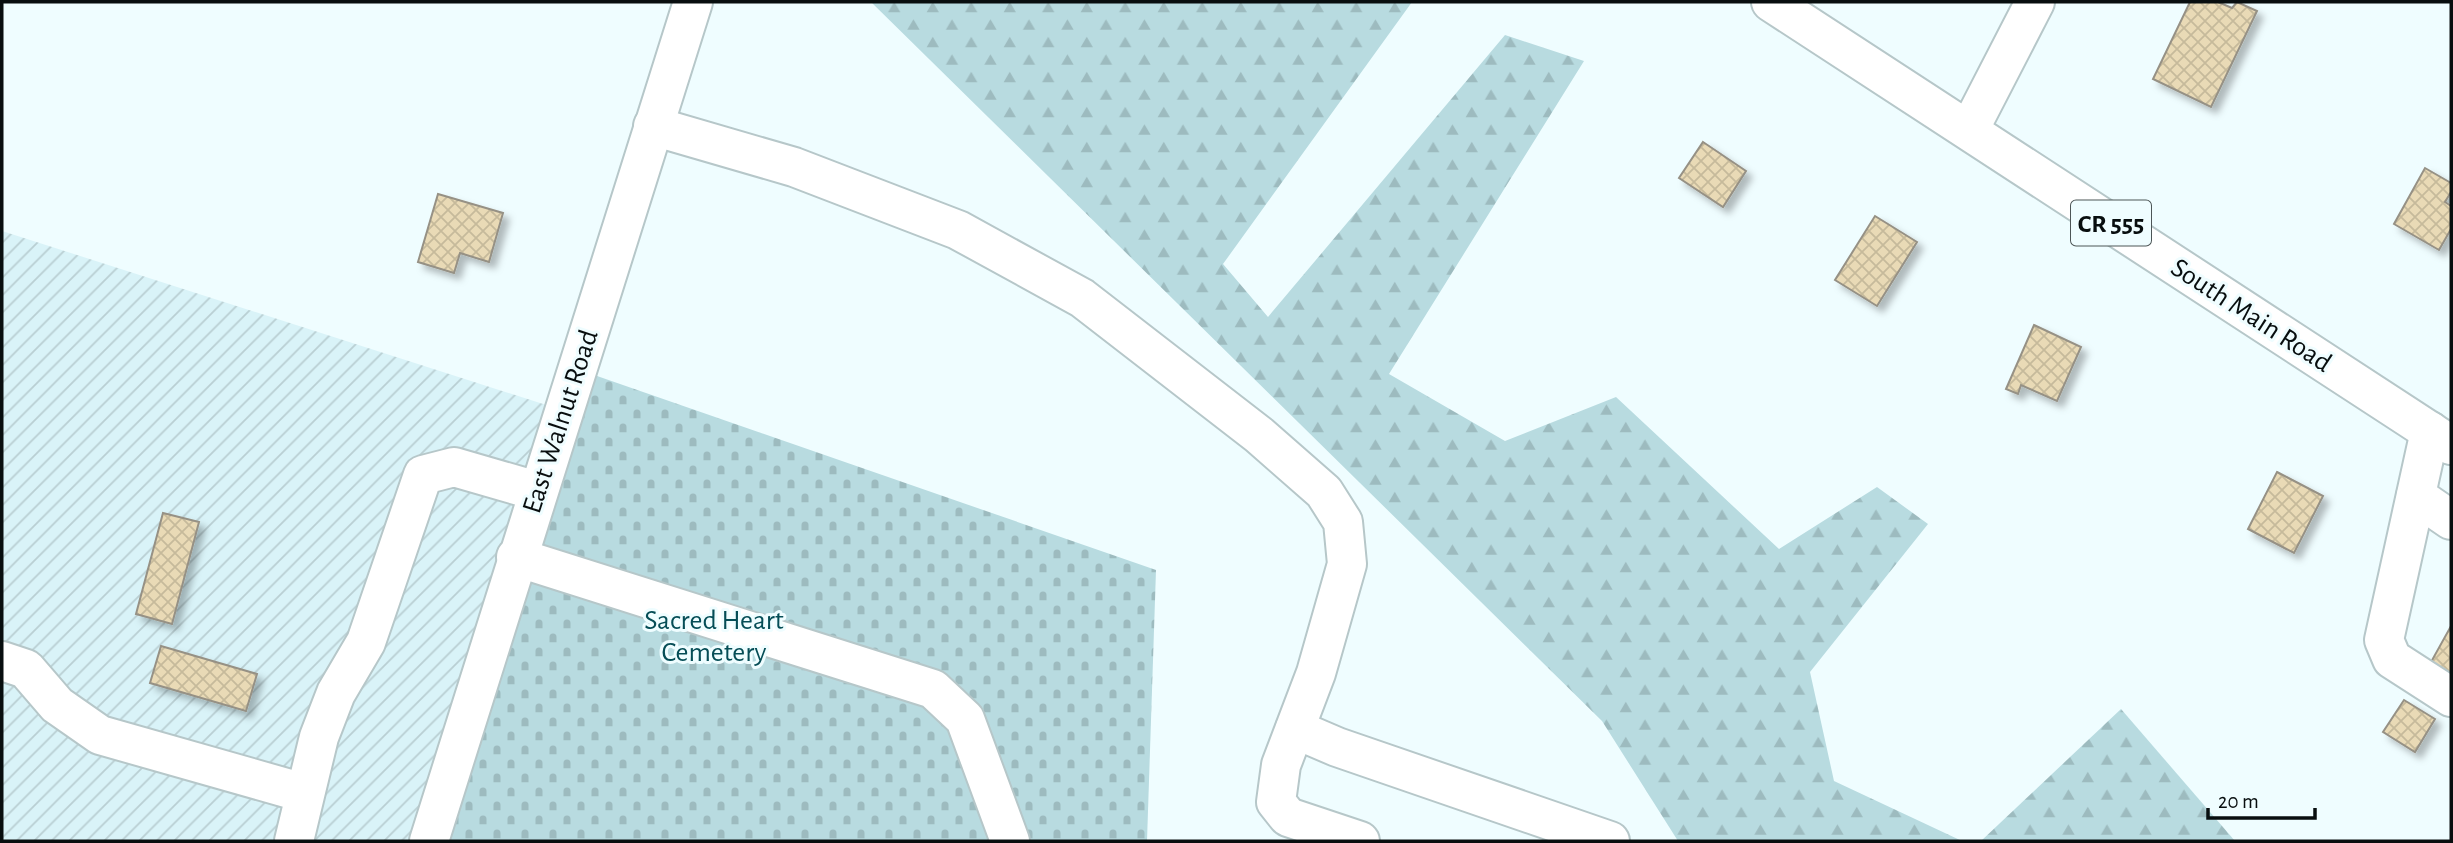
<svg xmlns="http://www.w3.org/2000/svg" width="2453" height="843" font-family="'Alegreya Sans',sans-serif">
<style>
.industrial{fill:url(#industrial-furrows)}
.forest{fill:url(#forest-firs)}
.cemetery{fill:url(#cemetery-stones)}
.building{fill:url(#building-cross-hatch);stroke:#969185;stroke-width:2;filter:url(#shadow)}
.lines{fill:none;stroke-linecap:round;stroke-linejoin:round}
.minor-casing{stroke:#b6c7c9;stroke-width:42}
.major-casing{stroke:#b6c7c9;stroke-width:42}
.minor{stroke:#fff;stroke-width:38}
.major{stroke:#fff;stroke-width:38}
.labels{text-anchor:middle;stroke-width:6;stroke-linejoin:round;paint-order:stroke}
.shield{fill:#effdff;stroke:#4d5657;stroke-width:2}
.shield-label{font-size:26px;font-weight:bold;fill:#080e0f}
.street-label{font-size:28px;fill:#080e0f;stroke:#effdff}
.park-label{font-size:28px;fill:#054d56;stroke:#effdff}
</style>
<defs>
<pattern id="industrial-furrows" width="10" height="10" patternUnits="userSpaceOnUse" patternTransform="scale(1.75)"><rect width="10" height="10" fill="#d9f3f8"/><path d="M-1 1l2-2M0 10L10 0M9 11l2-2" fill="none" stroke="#b9cfd3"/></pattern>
<pattern id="forest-firs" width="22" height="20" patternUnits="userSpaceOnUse" patternTransform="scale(1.75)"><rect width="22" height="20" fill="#b8dbe0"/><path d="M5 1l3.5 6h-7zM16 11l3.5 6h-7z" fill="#9dbbbf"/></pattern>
<pattern id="cemetery-stones" width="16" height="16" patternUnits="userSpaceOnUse" patternTransform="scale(1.75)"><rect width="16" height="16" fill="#b8dbe0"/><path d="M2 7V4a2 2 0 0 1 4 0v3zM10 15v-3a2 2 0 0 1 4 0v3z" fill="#9dbbbf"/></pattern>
<pattern id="building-cross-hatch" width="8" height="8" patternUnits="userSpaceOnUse" patternTransform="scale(1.75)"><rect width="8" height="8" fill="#e9dab6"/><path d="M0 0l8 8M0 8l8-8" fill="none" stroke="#c6ba9b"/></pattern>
<filter id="shadow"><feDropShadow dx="6" dy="6" stdDeviation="3.5" flood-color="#0004"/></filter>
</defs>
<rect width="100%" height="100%" fill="#effdff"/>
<!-- industrial -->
<path class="industrial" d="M2 231 562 410 441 841H2Z"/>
<!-- forest -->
<g class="forest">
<path d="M871 2H1412L1223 264 1268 317 1505 35 1584 61 1389 374 1505 441 1616 397 1779 549 1877 487 1928 524 1810 672 1834 781 1962 841H1678L1602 721Z"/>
<path d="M2121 709 2235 841H1981Z"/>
</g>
<!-- cemetery -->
<path class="cemetery" d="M574 368 1156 570 1147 841H441Z"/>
<!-- building -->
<g class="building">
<path d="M2190 2H2218L2232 8 2237 2 2257 11 2211 107 2153 79Z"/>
<path d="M1703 142 1746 171 1723 207 1679 178Z"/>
<path d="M2425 168 2451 183V192L2445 202 2451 206V229L2439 250 2394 224Z"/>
<path d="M438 194 503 213 489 262 460 253 454 273 418 262Z"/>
<path d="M1875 216 1917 242 1877 306 1835 280Z"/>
<path d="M2034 325 2081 347 2057 401 2021 385 2018 394 2006 389Z"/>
<path d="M2277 472 2323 496 2294 553 2248 529Z"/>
<path d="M163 513 199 522 172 624 136 614Z"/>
<path d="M2451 626V685L2426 671Z"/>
<path d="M161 646 257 674 246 711 150 683Z"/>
<path d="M2404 700 2435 719 2415 752 2383 732Z"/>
</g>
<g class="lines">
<!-- minor casing -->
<g class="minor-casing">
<g id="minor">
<path d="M653 126 794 167 958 230 1082 298 1259 435 1324 492 1343 522 1347 564 1316 673 1281 765 1276 802 1288 817 1360 841"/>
<path d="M1969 130 2035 2"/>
<path d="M2430 431 2384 640 2392 659 2451 697"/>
<path d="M2416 496 2451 520"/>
<path d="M516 557 933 689 965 719 1010 841"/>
<path d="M2 661 26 669 57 705 100 735 304 793"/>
<path d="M1295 729 1337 747 1610 841"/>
<path d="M294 841 319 737 336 693 366 642 423 475 454 467 537 491"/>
<path d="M429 841 693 2"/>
</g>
</g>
<!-- major casing -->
<g class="major-casing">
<path id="major" d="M1771 2 2451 445"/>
</g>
<!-- minor -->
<use href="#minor" class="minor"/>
<!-- major -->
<use href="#major" class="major"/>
</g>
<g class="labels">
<!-- shield labels -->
<rect class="shield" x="2071" y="200.5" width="80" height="45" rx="5"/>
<g class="shield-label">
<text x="2111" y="232">CR 555</text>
</g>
<!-- street labels -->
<g class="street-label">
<text transform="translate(2252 314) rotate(33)" y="10">South Main Road</text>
<text transform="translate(559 421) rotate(-72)" y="10">East Walnut Road</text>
</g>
<!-- park labels -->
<g class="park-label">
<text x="714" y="629">Sacred Heart<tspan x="714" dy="32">Cemetery</tspan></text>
</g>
</g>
<!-- border -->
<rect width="2453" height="843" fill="none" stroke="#080e0f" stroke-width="7"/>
<!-- scale -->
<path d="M2208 808v10h107v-10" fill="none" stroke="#080e0f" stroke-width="3.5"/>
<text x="2218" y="808" font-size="21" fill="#080e0f" stroke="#effdff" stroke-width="5" paint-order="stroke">20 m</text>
</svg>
